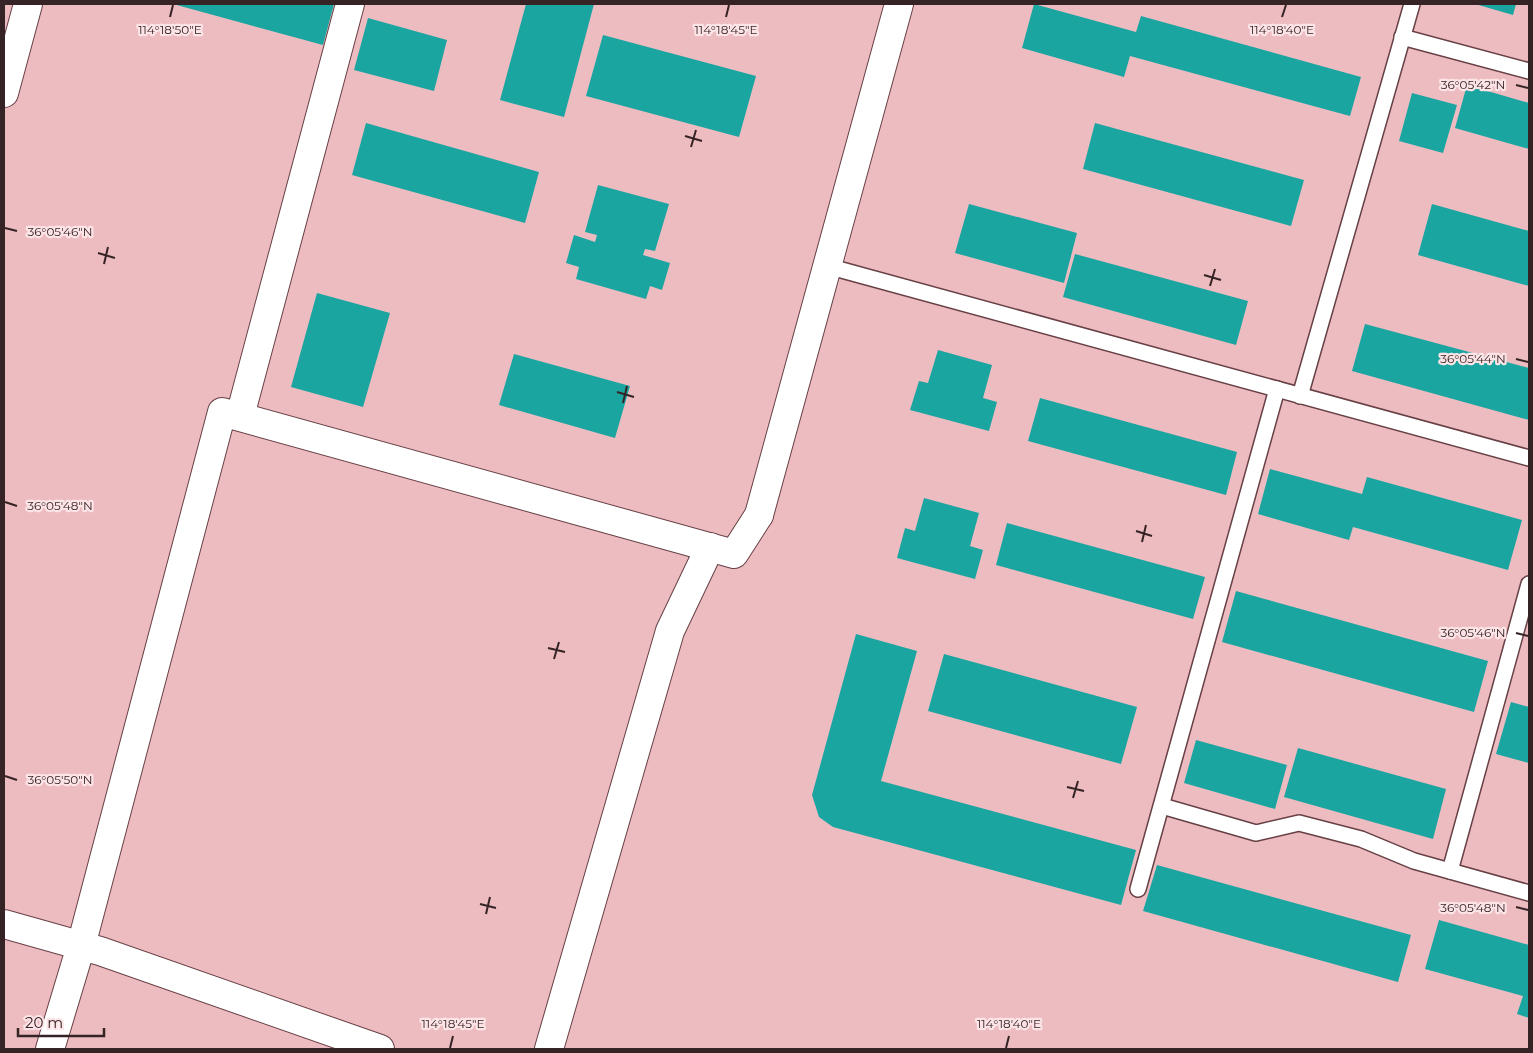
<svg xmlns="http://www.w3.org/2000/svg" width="1533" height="1053" font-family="Montserrat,sans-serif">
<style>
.building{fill:#1ba5a1}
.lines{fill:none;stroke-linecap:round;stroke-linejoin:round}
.lane-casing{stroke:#674045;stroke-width:18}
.street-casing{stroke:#674045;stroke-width:30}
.secondary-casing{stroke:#674045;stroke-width:30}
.lane{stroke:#fff;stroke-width:15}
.street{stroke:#fff;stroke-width:28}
.secondary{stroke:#fff;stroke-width:28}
.ticks{fill:none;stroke:#352325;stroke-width:2}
.ticks-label{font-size:12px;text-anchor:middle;fill:#352325;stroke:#fde4e6;stroke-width:4.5;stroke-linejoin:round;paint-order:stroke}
</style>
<rect width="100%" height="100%" fill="#ecbcc1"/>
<!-- building -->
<g class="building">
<path d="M173 4H334L323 45Z"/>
<path d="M526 4H594L564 117 500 100Z"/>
<path d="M1034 4 1136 32 1141 16 1361 77 1350 116 1130 56 1124 77 1022 48Z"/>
<path d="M1475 4H1516L1513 15Z"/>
<path d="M368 18 447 40 434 91 354 70Z"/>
<path d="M603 35 756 76 739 137 586 96Z"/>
<path d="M1467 85 1529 103V149L1455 128Z"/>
<path d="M1412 93 1457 105 1443 153 1399 141Z"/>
<path d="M366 123 539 172 525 223 352 175Z"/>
<path d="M1095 123 1304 180 1291 226 1083 169Z"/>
<path d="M598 185 669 204 655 251 645 249 643 255 670 263 662 290 650 286 646 299 576 279 579 267 566 263 574 235 595 242 597 235 585 232Z"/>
<path d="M969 204 1077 233 1064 283 955 253Z"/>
<path d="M1432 204 1529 231V286L1418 255Z"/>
<path d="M1075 254 1248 301 1236 345 1063 297Z"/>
<path d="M317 293 390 313 363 407 291 387Z"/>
<path d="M1365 324 1529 368V420L1352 371Z"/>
<path d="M938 350 992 365 983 398 997 402 989 431 910 410 919 381 928 383Z"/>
<path d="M514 354 630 386 615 438 499 405Z"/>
<path d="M1040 398 1237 452 1226 495 1028 441Z"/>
<path d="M1270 469 1362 494 1367 477 1522 520 1508 570 1353 527 1349 540 1258 514Z"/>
<path d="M924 498 979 513 970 546 983 550 975 579 897 558 905 528 915 531Z"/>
<path d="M1007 523 1205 577 1193 619 996 565Z"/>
<path d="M1236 591 1488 661 1474 712 1222 642Z"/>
<path d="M856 634 917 651 881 781 1136 850 1121 905 833 827 819 817 812 795Z"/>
<path d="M944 654 1137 707 1121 764 928 711Z"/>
<path d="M1511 702 1529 707V763L1496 754Z"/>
<path d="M1196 740 1287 765 1275 809 1184 783Z"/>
<path d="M1298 748 1446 789 1433 839 1284 797Z"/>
<path d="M1157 865 1411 935 1398 982 1143 911Z"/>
<path d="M1439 920 1529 945V1018L1517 1014 1523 996 1425 969Z"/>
</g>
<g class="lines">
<!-- lane casing -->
<g class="lane-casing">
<g id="lane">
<path d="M1402 37 1529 71"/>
<path d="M827 266 1529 458"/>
<path d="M1300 396 1412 4"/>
<path d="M1162 806 1256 833 1299 823 1361 839 1414 861 1529 893"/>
<path d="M1450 871 1529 584"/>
<path d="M1138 889 1277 389"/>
</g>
</g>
<!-- street casing -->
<g class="street-casing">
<g id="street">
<path d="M4 93 28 4"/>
<path d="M240 416 350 4"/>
<path d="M4 924 100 951 380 1049"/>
<path d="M50 1049 81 946 222 412 734 554 759 515"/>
<path d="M549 1049 670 631 710 547"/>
</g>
</g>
<!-- secondary casing -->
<g class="secondary-casing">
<path id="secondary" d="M759 515 899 4"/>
</g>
<!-- lane -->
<use href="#lane" class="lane"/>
<!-- street -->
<use href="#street" class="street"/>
<!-- secondary -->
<use href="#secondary" class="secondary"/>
</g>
<!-- ticks -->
<path class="ticks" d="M170 17 173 5M726 17 729 5M1282 17 1286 5M1516 85 1528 88M685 136 702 141M691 147 696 130M5 228 17 231M98 253 115 258M104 264 108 247M1204 275 1221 280M1210 286 1215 269M1516 359 1528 362M617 392 634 397M623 403 627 386M5 502 17 506M1136 531 1152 536M1142 542 1146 525M1516 633 1528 636M548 648 565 652M554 659 559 642M5 776 17 780M1067 787 1084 791M1073 798 1078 781M480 904 496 908M1516 907 1528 910M486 914 490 897M450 1048 453 1036M1006 1048 1009 1036"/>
<g class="ticks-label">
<text x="170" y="34">114°18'50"E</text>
<text x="726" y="34">114°18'45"E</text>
<text x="1282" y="34">114°18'40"E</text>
<text x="1473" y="89">36°05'42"N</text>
<text x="60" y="236">36°05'46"N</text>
<text x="1473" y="363">36°05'44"N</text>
<text x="60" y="510">36°05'48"N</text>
<text x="1473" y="637">36°05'46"N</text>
<text x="60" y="784">36°05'50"N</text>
<text x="1473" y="912">36°05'48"N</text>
<text x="453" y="1028">114°18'45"E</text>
<text x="1009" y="1028">114°18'40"E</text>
</g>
<!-- border -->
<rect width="1533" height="1053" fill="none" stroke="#352325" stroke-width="10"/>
<!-- scale -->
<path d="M18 1028v8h86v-8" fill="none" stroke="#352325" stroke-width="2.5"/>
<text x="25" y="1028" font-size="15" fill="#352325" stroke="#fde4e6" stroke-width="4" paint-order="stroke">20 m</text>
</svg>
